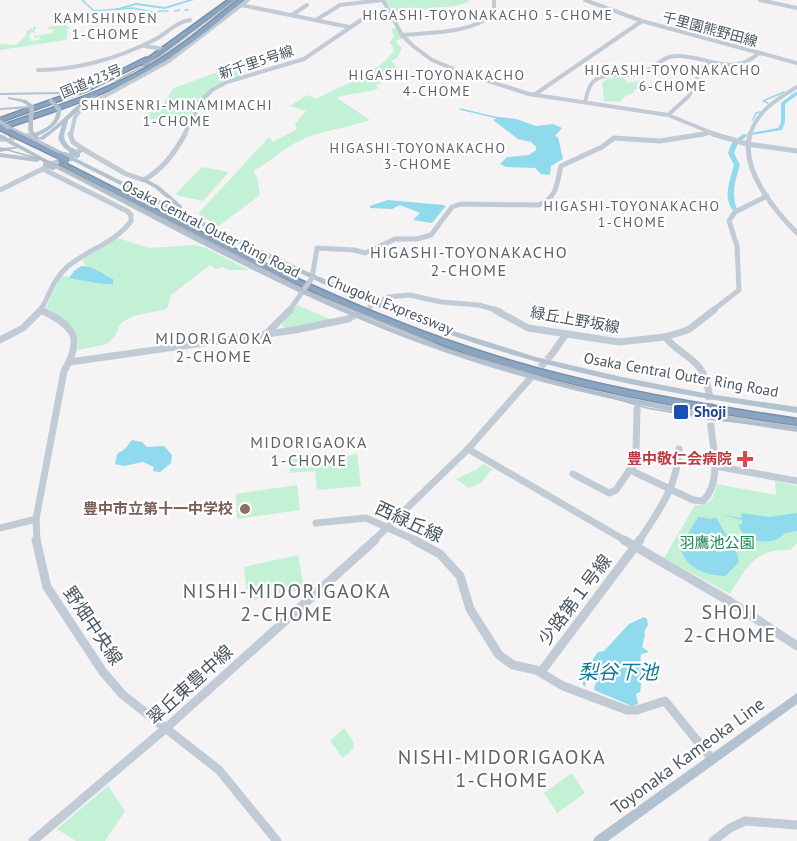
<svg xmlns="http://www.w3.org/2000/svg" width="797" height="841" font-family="'PT Sans','Noto Sans JP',sans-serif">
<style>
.green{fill:#c3f1d5}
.water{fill:#90daee}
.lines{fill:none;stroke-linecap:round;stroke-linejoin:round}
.stream{stroke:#90daee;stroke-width:1.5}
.river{fill:#90daee;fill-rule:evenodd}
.secondary-tunnel-far1{stroke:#caccce;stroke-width:5;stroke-dasharray:5 2;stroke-linecap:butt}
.secondary-tunnel{stroke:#caccce;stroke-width:7;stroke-dasharray:7 3;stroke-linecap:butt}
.primary-tunnel-far1{stroke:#caccce;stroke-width:4.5;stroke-dasharray:4.5 2;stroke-linecap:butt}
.primary-tunnel{stroke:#caccce;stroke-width:6;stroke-dasharray:6 3;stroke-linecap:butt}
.highway-casing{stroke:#7690ad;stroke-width:3}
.secondary-far3{stroke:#c1cbd6;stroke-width:4}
.secondary-far2{stroke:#c1cbd6;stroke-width:5}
.secondary-far1{stroke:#c1cbd6;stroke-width:7}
.secondary{stroke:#c1cbd6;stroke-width:9}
.primary{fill:#b3c2d1;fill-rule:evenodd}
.highway{fill:#8ba5c1;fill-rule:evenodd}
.rail{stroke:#b5b8bd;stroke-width:1.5}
.highway-bridge-far1-casing{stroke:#7690ad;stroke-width:7;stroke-linecap:butt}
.highway-bridge-casing{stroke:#7690ad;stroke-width:9;stroke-linecap:butt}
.secondary-bridge{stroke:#c1cbd6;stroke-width:5}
.primary-bridge-far1{stroke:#b3c2d1;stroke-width:4.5}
.primary-bridge{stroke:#b3c2d1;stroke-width:6}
.highway-bridge-far1{stroke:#8ba5c1;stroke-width:5}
.highway-bridge{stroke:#8ba5c1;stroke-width:7}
.transit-dot{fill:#1a4fb4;stroke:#fff;stroke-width:2}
.health-dot{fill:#e0444e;stroke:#fff;stroke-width:2}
.education-dot{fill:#8d6e63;stroke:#fff;stroke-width:2}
.labels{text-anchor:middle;stroke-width:4.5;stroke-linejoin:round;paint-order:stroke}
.far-neighbourhood-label{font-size:14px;letter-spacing:1.5px;fill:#5f6368;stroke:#fff}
.far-street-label{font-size:14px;fill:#4a5661;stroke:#fff}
.street-label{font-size:15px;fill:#4a5661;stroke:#fff}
.transit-label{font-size:15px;font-weight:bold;fill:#164399;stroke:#fff;text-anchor:start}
.health-label{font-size:15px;font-weight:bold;fill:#be3a42;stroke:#fff;text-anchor:end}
.education-label{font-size:15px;font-weight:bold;fill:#785e54;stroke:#fff;text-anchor:end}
.park-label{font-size:15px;fill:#17864f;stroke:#fff}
.neighbourhood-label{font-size:16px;letter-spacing:1.5px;fill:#5f6368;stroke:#fff}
.near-street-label{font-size:18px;fill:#4a5661;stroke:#fff}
.near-neighbourhood-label{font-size:20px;letter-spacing:1.5px;fill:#5f6368;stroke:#fff}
.near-water-label{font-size:20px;font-style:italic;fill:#0c7c9b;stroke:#fff}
</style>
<rect width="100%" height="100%" fill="#f5f3f3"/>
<!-- green -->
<g class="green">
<path d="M386 0H470C452 13 429 0 406 20L396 19Z"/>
<path d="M59 17 71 20 66 27 71 28 65 30 68 31 66 40 0 50V44L16 45 27 35 25 32 32 28 33 31V26L37 28 34 30 36 33 32 32 28 37 31 38 30 41 39 40 40 37 35 38 34 36 53 33 54 29H47L50 26H45H61L62 23 56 20Z"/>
<path d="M396 28 403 39 397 40 396 42 402 48 397 58 391 61 402 72 387 73 388 79 375 86 379 88C366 94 351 92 337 98L370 120C345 129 320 130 297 142 281 150 269 163 253 171L257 177 260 195 219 226 198 214 269 137 273 142 297 129 295 124 306 111 290 106 307 95 317 99C341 84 377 76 394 50L392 45 389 43 394 36 391 29Z"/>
<path d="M231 67 243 76C209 89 205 89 188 122L141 118 163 104 174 88Z"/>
<path d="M623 77 627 83 642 80 647 82 643 88 633 90 635 92 626 96 619 102 604 101 602 83 607 79Z"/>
<path d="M202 167 229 172 203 201 175 195Z"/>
<path d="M118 238 149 248 195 245 206 248 249 270H228L223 267 216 269 210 265 171 295 167 309 133 316 121 323 114 337 107 344 78 350C81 325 63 320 46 308L61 275 100 284H113V279L86 266 82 260Z"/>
<path d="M297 305 332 320 284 329 282 324Z"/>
<path d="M289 454 313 455 314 461 357 454 361 486 317 490 315 471 290 473Z"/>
<path d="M483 464 492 469 481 483 469 488 456 479 476 470Z"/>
<path d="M775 481 797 486V543L790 550C754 549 747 567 730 594L664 558 695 505C711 506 714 498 717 484L776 495Z"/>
<path d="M297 485 300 510 237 519 236 494Z"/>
<path d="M298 555 304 589 248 601 244 567Z"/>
<path d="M344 728 354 743V748L343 758 330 741Z"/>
<path d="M572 773 585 793 557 813 544 793Z"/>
<path d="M108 786 125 811 105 841H76L57 829Z"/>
</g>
<!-- water -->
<g class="water">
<path d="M499 117 516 119 536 126 553 124 562 128 555 136 558 137 563 159 551 166 550 175 541 174 535 168 506 167 500 164 507 157 529 155 536 150V147L531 142 518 139 493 120Z"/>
<path d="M388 200 443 205 446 206 432 223 413 220 420 213 400 205 392 209 370 208V206Z"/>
<path d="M81 266C92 265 104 275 113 279V284H101L69 278 74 271Z"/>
<path d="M132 440 142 442 147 447 164 446 172 455 171 463 160 472 153 471 154 467 143 462 124 466 115 464 117 454 125 449Z"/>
<path d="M742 513 769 517 797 513V531L785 533C778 543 757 544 747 537 742 534 740 528 738 524H742V520L722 515 741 518Z"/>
<path d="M698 517 711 519 716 517 725 533 733 539 739 562 725 576C705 575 686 569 680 547Z"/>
<path d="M644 617 647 619 648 625 644 632 645 635 642 647 649 652 641 654C639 666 643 679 640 692L636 694 638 704 632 706 594 690 596 681 587 677 585 687 583 685V674L598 652 604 651 629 624Z"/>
</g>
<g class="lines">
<!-- stream -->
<g class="stream">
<path d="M82 0 94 11 132 8 153 12"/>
<path d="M185 10H188"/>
<path d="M163 11H168"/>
<path d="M175 11 180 10"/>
<path d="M156 12 162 11"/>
<path d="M768 103 763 101 784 92"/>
<path d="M460 109 498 118"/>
<path d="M753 120 756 113 760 112"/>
</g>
<!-- river -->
<g class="river">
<path d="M188 0H194L165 9 136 5 117 10 115 9 136 3 165 7Z"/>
<path d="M795 92H797V95L785 104V122L782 130 751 135V133L778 128 781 122V103Z"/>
<path d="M743 134 748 135 741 141H737V139Z"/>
<path d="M735 141 738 143 734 153 740 165C735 181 731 193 737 209L734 211C722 199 730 180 734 165L728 153 732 143Z"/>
</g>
<!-- secondary-tunnel-far1 -->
<path class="secondary-tunnel-far1" d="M362 311 388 297"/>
<!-- secondary-tunnel -->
<g class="secondary-tunnel">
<path d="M348 319 365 310"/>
<path d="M527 382 552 354"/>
<path d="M709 393 711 426"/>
</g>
<!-- primary-tunnel-far1 -->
<path class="primary-tunnel-far1" d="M31 135H35"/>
<!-- primary-tunnel -->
<path class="primary-tunnel" d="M0 139 35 135"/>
<!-- highway casing -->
<g class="highway-casing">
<g id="highway">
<path d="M228 0H233L145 65 141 64 89 90 0 122V118L85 88 145 58H148Z"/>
<path d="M238 0H243C212 29 173 58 135 78 94 99 49 113 6 128L62 156V158H58L0 130V126C50 108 103 93 149 66 181 47 209 23 238 0Z"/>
<path d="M59 162H63C194 228 324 299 464 346 572 383 684 402 797 419V425C682 408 567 388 457 350 318 301 189 231 59 164Z"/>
</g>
</g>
<!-- secondary-far3 -->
<g class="secondary-far3">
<path d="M383 0 402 35 413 46 432 60 463 73 529 94 668 115 717 135"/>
<path d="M585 0 642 21 797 63"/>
<path d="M760 0 797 8"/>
<path d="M241 5 349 27"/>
<path d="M292 15 307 5"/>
<path d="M316 20 340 5 382 0"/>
<path d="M402 35C433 32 469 34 494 14V0"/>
<path d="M145 46 163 49"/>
<path d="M38 70C77 70 119 58 154 40 167 34 175 22 190 20"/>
<path d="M534 95 642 21"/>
<path d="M585 102C587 95 588 86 594 81 606 71 625 77 639 74 653 71 661 56 676 56 707 55 731 78 759 53"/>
<path d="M668 115 689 96 702 68 709 62"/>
<path d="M71 135 75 117 81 109 169 61 248 0"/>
<path d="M184 135 202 100 212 90 227 82 304 59 361 20 391 15"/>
<path d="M695 135 710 133"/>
<path d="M750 135C756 112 777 99 797 87"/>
</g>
<!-- secondary-far2 -->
<g class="secondary-far2">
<path d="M70 134 73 142 83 149"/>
<path d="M713 134 747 144 797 151"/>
<path d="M750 134C740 169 774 210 797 233"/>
<path d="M0 190 83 149 126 174 144 180C163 169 175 153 185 134"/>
<path d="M312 278 317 248 354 250 365 253 395 239H417L431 235 452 207 461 204 538 205C557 199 557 183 561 166L602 147 614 138 660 141 704 134"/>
<path d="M388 297 410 295 441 302 479 305 500 311"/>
<path d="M41 310 44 311"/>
<path d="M40 311C49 297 53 279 67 267 87 250 115 243 131 221V215L127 211 43 169"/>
<path d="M289 311 305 288"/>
<path d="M712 311 739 290 737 246 729 221 735 212 767 196"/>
</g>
<!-- secondary-far1 -->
<g class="secondary-far1">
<path d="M495 310 528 328 619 342 665 337 688 330 714 310"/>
<path d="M265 335 290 310"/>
<path d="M665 337C686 361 703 357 709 393"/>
<path d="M0 340 23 328 41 310"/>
<path d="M552 354 566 334"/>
<path d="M70 362 295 330 348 319"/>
<path d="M637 409 636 452 632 471 693 500 703 501C722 483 713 449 711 426"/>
<path d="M468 449 626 541"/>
<path d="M715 466 797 481"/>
<path d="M573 474 609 493 616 490 631 468"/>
<path d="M316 523 366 518 417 541"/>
<path d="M0 528 36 519"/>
<path d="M37 541 36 519 64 371C84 337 74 326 41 310"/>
<path d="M373 541 468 449 527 382"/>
<path d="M639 541C659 510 677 488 679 449"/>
</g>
<!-- secondary -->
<g class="secondary">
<path d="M36 540 47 587 103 672 123 695 219 770 277 841"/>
<path d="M414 540 440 554 460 576 470 609 499 655 513 665 536 670 563 686 627 710H637L665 701 712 759"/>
<path d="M624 540 729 601 797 646"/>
<path d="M541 672 640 540"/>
<path d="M33 841 166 728 375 540"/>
<path d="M713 841 730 828 745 821 797 825"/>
</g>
<!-- primary -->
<g class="primary">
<path d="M91 85 93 86V87L60 94 0 95V93L60 92Z"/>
<path d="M95 93 99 94 84 105 68 120V121C64 136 60 139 74 150V152C66 152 61 145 58 138L62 125 43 140 37 139 67 154V156H63L6 127 10 126 34 138 28 130 29 118 33 119V130L35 133C47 128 56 123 57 109L61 108C62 123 50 130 38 136L39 138C60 125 74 105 95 93Z"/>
<path d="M8 97 26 100 36 107 34 108 0 110V108L28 106 22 102 8 99Z"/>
<path d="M0 134 51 162 52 163 49 165 40 160 37 162 0 157V153L37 158 18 148 0 152V148L15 147 0 138Z"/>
<path d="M71 156 214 227 308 272 405 313 453 331 536 357 622 377 709 394 797 407V413C679 395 561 374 448 334 317 288 193 221 69 159L68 158Z"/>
<path d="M53 165H57C181 227 303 296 434 344 552 386 674 409 797 426V432C672 414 549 390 430 347 299 300 177 230 53 167Z"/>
<path d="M144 178 159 186 182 206V208H178L155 188 142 181 141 180Z"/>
<path d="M797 693V704L608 841H593L595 837Z"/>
</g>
<!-- highway -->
<use href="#highway" class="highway"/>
<!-- rail -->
<g class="rail">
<path d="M116 81 159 57 235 0"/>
<path d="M0 148 51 162 309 292 450 350 647 408 716 420 797 428"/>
</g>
<!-- highway-bridge-far1 casing -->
<g class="highway-bridge-far1-casing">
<path id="highway-bridge-far1" d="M0 127 3 129"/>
</g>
<!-- highway-bridge casing -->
<g class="highway-bridge-casing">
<path id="highway-bridge" d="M60 157 66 160"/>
</g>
<!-- secondary-bridge -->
<path class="secondary-bridge" d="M305 288 312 278"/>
<!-- primary-bridge-far1 -->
<g class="primary-bridge-far1">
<path d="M51 101 59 109"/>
<path d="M31 119 32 107"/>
<path d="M0 122 8 127"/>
</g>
<!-- primary-bridge -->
<g class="primary-bridge">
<path d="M72 151 77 155"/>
<path d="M65 155 71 158"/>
<path d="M46 164 53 167"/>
</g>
<!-- highway-bridge-far1 -->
<use href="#highway-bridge-far1" class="highway-bridge-far1"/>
<!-- highway-bridge -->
<use href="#highway-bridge" class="highway-bridge"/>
</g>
<!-- markers -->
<rect class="transit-dot" x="673" y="404" width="16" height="16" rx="3"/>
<path class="health-dot" d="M742 450h6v6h6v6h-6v6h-6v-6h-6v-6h6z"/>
<circle class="education-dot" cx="245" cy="509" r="6"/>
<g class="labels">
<!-- far-neighbourhood labels -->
<g class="far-neighbourhood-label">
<text x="488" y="20">HIGASHI-TOYONAKACHO 5-CHOME</text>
<text x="106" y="23">KAMISHINDEN<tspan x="106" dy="16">1-CHOME</tspan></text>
<text x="673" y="75">HIGASHI-TOYONAKACHO<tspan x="673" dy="16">6-CHOME</tspan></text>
<text x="437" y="80">HIGASHI-TOYONAKACHO<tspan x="437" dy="16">4-CHOME</tspan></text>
<text x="177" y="110">SHINSENRI-MINAMIMACHI<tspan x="177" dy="16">1-CHOME</tspan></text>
<text x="418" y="153">HIGASHI-TOYONAKACHO<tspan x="418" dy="16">3-CHOME</tspan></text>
<text x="632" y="211">HIGASHI-TOYONAKACHO<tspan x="632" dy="16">1-CHOME</tspan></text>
</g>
<!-- far-street labels -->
<g class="far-street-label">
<text transform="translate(710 29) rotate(15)" y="5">千里園熊野田線</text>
<text transform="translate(256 62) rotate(-18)" y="5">新千里5号線</text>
<text transform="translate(91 81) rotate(-23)" y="5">国道423号</text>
</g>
<!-- street labels -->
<g class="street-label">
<text transform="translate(211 229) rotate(27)" y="5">Osaka Central Outer Ring Road</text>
<text transform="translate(390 305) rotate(22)" y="5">Chugoku Expressway</text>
<text transform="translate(575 320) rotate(10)" y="5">緑丘上野坂線</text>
<text transform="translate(681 375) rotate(10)" y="5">Osaka Central Outer Ring Road</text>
</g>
<!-- transit labels -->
<g class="transit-label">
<text x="694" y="417">Shoji</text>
</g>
<!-- health labels -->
<g class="health-label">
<text x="732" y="464">豊中敬仁会病院</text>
</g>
<!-- education labels -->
<g class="education-label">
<text x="233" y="514">豊中市立第十一中学校</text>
</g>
<!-- park labels -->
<g class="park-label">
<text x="717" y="548">羽鷹池公園</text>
</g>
<!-- neighbourhood labels -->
<g class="neighbourhood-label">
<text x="469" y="258">HIGASHI-TOYONAKACHO<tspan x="469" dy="18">2-CHOME</tspan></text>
<text x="214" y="344">MIDORIGAOKA<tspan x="214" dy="18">2-CHOME</tspan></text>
<text x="309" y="448">MIDORIGAOKA<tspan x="309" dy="18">1-CHOME</tspan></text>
</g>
<!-- near-street labels -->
<g class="near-street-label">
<text transform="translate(409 522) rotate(25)" y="6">西緑丘線</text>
<text transform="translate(575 600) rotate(-53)" y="6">少路第１号線</text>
<text transform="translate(93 626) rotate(56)" y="6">野畑中央線</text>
<text transform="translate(190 685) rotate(-42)" y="6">翠丘東豊中線</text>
<text transform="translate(688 756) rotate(-36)" y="6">Toyonaka Kameoka Line</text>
</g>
<!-- near-neighbourhood labels -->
<g class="near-neighbourhood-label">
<text x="287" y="598">NISHI-MIDORIGAOKA<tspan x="287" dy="23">2-CHOME</tspan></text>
<text x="730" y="619">SHOJI<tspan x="730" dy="23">2-CHOME</tspan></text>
<text x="502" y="764">NISHI-MIDORIGAOKA<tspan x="502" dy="23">1-CHOME</tspan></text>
</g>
<!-- near-water labels -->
<g class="near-water-label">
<text x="618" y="679">梨谷下池</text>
</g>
</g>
</svg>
